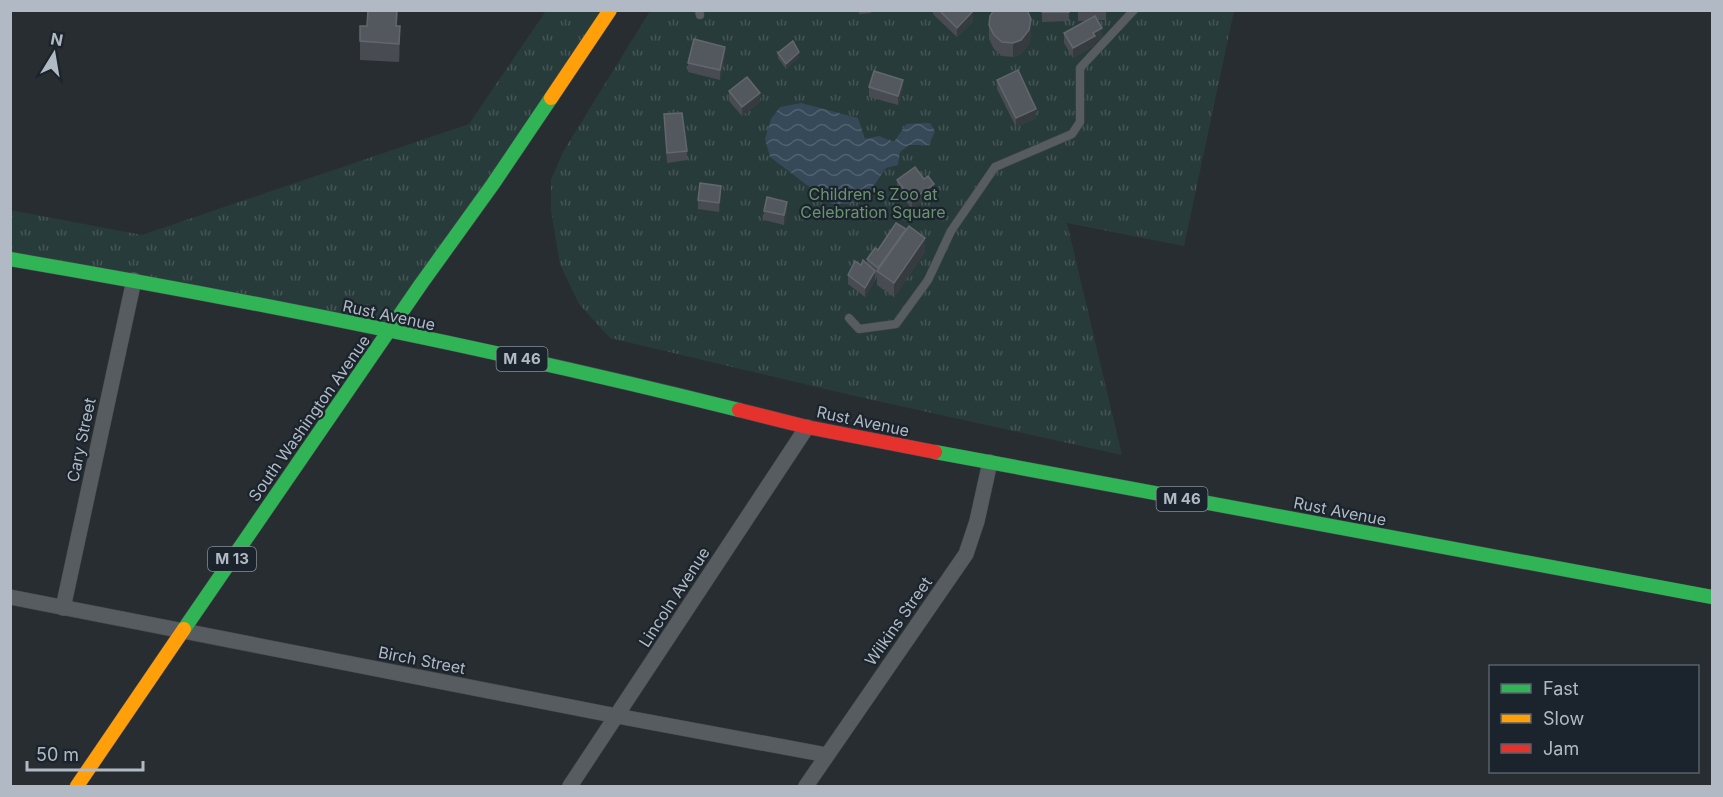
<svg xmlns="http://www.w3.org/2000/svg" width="1723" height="797" font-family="Inter,sans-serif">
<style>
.park{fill:url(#park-tufts)}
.water{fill:url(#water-waves)}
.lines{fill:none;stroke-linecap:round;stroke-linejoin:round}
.lane-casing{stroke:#46494d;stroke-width:9}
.street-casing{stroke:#46494d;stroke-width:16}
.fast-casing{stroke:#454a4f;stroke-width:15}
.slow-casing{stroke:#454a4f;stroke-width:15}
.jam-casing{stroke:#454a4f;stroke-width:15}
.lane{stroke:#575c61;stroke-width:8}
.street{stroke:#575c61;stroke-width:15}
.fast{stroke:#30b455;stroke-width:14}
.slow{stroke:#ff9f0a;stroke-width:14}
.jam{stroke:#e5322d;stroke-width:14}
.wall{fill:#484c52}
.shaded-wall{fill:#363b40}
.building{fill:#53585e;stroke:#62676e;stroke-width:1.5}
.labels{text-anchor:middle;stroke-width:4.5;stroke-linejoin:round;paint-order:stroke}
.shield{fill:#1b242d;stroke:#848d97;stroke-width:1.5}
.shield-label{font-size:15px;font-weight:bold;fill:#b1bac4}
.park-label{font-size:16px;fill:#6a936f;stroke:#1b242d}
.street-label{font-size:16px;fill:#b1bac4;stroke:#1b242d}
</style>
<defs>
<pattern id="park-tufts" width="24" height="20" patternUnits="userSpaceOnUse" patternTransform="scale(1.5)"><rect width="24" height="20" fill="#283b3b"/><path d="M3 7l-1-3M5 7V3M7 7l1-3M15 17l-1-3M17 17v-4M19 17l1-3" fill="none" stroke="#455556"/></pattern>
<pattern id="water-waves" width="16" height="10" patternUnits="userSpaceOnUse" patternTransform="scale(1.5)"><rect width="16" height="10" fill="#364959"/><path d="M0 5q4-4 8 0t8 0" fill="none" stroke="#51616f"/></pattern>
</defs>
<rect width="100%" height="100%" fill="#282d32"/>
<!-- park -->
<g class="park">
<path d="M546 11H610L389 332 11 259 10 210 142 235 469 124Z"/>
<path d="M650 11H1234L1184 246 1067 223 1122 455 855 396 610 338 579 304 560 264 551 210V180L563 152Z"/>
</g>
<!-- water -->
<path class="water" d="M801 103 858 118 865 139 879 136 894 142 906 124 930 123 935 131 929 145H909L900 152 898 165 886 168 868 194 850 204H832L770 157 765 139 771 119 780 107Z"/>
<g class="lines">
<!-- lane casing -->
<g class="lane-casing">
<g id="lane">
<path d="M699 10 700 15"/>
<path d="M849 318 859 329 896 324 928 280 951 231 995 167 1072 134 1080 122V68L1134 10"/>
</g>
</g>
<!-- street casing -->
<g class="street-casing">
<g id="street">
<path d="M10 597 617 716 827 755"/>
<path d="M63 608 134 280"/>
<path d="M570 786 807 427"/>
<path d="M806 786 966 554 977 521 990 462"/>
</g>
</g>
<!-- fast casing -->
<g class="fast-casing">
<g id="fast">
<path d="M10 259C255 301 499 350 739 410"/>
<path d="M935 452 1712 597"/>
<path d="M184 629 421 284 493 184 551 98"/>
</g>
</g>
<!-- slow casing -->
<g class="slow-casing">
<g id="slow">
<path d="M551 98 610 10"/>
<path d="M77 786 184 629"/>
</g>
</g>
<!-- jam casing -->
<g class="jam-casing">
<path id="jam" d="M739 410 807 427 935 452"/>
</g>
<!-- lane -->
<use href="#lane" class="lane"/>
<!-- street -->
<use href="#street" class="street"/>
<!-- fast -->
<use href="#fast" class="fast"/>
<!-- slow -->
<use href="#slow" class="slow"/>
<!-- jam -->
<use href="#jam" class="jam"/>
</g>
<!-- wall -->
<g class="wall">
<path d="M859 10H871V13L859 14Z"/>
<path d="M933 10H972L973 21 957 37 933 14Z"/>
<path d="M1042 10H1069V21L1042 22Z"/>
<path d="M1078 10H1106V20H1098L1102 38 1095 42V45L1073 58 1064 43V33L1086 21H1078Z"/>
<path d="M989 25 1031 33 1029 44 1021 54 1013 57 1002 56 994 49 989 39Z"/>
<path d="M360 26H397L400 44 399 62 360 60Z"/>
<path d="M778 53 799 57 786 69 778 58Z"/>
<path d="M725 56 720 80 688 72V63Z"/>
<path d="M997 80 1036 118 1016 127 997 89Z"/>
<path d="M869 87 903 89 898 105 869 97Z"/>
<path d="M729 91 760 102 742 116 729 101Z"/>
<path d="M664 114 687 151V160L667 163Z"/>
<path d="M897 180 934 193 912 209 897 190Z"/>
<path d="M721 195 719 212 698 209V200Z"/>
<path d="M764 211H787L784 225 764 220Z"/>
<path d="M878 250 925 252 894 297 877 285V276L875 275V280L865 297 848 284V275L861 265 867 264V259Z"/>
</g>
<!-- shaded-wall -->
<g class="shaded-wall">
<path d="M397 10H398L396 44V26Z"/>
<path d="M973 11V21L957 37V28Z"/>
<path d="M1031 19V33L1029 44 1021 54 1013 57V43Z"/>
<path d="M400 26V44L399 62V44Z"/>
<path d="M1102 28V38L1095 42V45L1073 58V48L1093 33Z"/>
<path d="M725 47V56L720 80V70Z"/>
<path d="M799 52V57L786 69V64Z"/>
<path d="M903 80V89L898 105V96Z"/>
<path d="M760 93V102L742 116V107Z"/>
<path d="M1036 109V118L1016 127V118Z"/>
<path d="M934 184V193L912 209V200Z"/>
<path d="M721 186V195L719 212V203Z"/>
<path d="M787 202V211L784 225V215Z"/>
<path d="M925 238V252L894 297V283Z"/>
<path d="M875 271V280L865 297V288Z"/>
</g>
<!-- building -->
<g class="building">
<path d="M368 10H397L396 26H400L399 44 360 41V26H367Z"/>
<path d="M939 10H972L973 11 957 28Z"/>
<path d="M994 10H1027L1031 19 1029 30 1021 40 1013 43 1002 42 994 35 989 25 990 16Z"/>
<rect x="1042" y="10" width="27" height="2"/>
<path d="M1078 10H1105L1078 11Z"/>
<path d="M1095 16 1102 28 1093 33 1095 36 1073 48 1064 33Z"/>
<path d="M694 39 725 47 720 70 688 63Z"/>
<path d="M793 41 799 52 786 64 778 53Z"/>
<path d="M1018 70 1036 109 1016 118 997 80Z"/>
<path d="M874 71 903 80 898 96 869 87Z"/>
<path d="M747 77 760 93 742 107 729 91Z"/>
<path d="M682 113 687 151 667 153 664 114Z"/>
<path d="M915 167 924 179 928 176 934 184 912 200 897 180Z"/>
<path d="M700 183 721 186 719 203 698 200Z"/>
<path d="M767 197 787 202 784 215 764 211Z"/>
<path d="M896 223 906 229 878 268 867 259 875 248 878 250Z"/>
<path d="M909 226 925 238 894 283 877 271Z"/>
<path d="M863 260 875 271 865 288 848 275 855 261 861 265Z"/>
</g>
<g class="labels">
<!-- shield labels -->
<g class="shield">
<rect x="496.5" y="347" width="51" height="24" rx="4.5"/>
<rect x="1156.5" y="487" width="51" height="24" rx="4.5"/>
<rect x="208" y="547" width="48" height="24" rx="4.5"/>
</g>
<g class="shield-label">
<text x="522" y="364">M 46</text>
<text x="1182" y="504">M 46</text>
<text x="232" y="564">M 13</text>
</g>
<!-- park labels -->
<g class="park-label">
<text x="873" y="200">Children's Zoo at<tspan x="873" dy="18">Celebration Square</tspan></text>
</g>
<!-- street labels -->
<g class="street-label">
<text transform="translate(389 315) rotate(12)" y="6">Rust Avenue</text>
<text transform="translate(309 418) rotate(-55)" y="6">South Washington Avenue</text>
<text transform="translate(863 421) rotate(12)" y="6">Rust Avenue</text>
<text transform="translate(81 440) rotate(-78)" y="6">Cary Street</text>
<text transform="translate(1340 511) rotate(11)" y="6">Rust Avenue</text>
<text transform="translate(674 597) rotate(-57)" y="6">Lincoln Avenue</text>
<text transform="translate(898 621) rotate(-55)" y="6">Wilkins Street</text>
<text transform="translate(422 660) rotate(11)" y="6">Birch Street</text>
</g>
</g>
<!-- border -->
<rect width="1723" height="797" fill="none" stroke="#b1bac4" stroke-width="24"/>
<!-- legend -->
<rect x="1489" y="665" width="210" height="108" fill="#1b242d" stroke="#576069" stroke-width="1.5"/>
<rect x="1501" y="684" width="30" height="9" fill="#30b455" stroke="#576069" stroke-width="1.5"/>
<text x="1543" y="695" font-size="18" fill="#b1bac4">Fast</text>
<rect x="1501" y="714" width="30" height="9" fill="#ff9f0a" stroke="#576069" stroke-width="1.5"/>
<text x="1543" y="725" font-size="18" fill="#b1bac4">Slow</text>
<rect x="1501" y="744" width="30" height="9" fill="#e5322d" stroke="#576069" stroke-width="1.5"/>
<text x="1543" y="755" font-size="18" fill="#b1bac4">Jam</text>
<!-- north arrow -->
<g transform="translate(54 54) rotate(11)" stroke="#1b242d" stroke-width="4.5" paint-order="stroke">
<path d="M0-4.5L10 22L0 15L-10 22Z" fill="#b1bac4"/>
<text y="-9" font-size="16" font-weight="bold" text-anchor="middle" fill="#b1bac4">N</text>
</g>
<!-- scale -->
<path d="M27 761v9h116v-9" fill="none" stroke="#b1bac4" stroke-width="3"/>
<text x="36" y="761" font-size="18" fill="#b1bac4" stroke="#1b242d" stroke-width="4.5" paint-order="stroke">50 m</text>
</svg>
